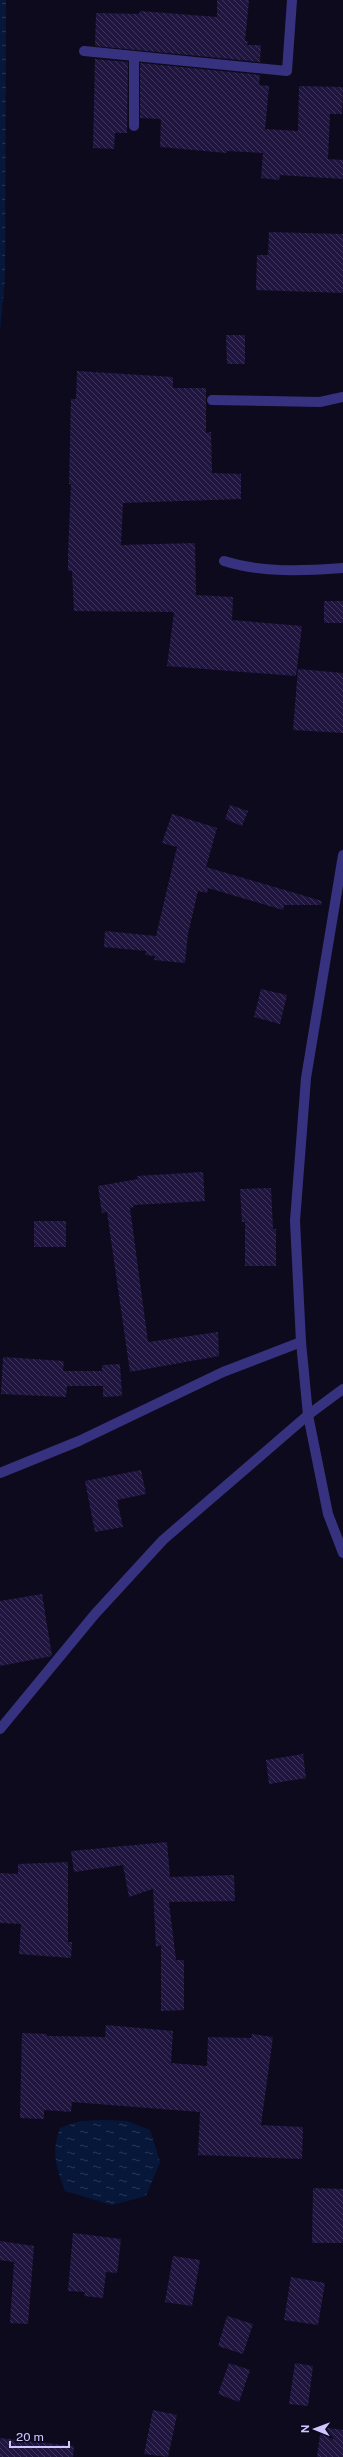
<svg xmlns="http://www.w3.org/2000/svg" width="343" height="2457" font-family="'Public Sans',sans-serif">
<style>
.water{fill:url(#water-ripples)}
.building{fill:url(#building-back-hatch)}
.lines{fill:none;stroke-linecap:round;stroke-linejoin:round}
.minor{stroke:#37327f;stroke-width:10}
</style>
<defs>
<pattern id="water-ripples" width="26" height="14" patternUnits="userSpaceOnUse"><rect width="26" height="14" fill="#06173a"/><path d="M2 4q2-2 4 0t4 0M15 11q2-2 4 0t4 0" fill="none" stroke="#293758"/></pattern>
<pattern id="building-back-hatch" width="6" height="6" patternUnits="userSpaceOnUse"><rect width="6" height="6" fill="#1f153f"/><path d="M-1 5l2 2M0 0l6 6M5-1l2 2" fill="none" stroke="#3e365c"/></pattern>
</defs>
<rect width="100%" height="100%" fill="#0e0a1d"/>
<!-- water -->
<g class="water">
<path d="M0 0H6L5 279 0 331Z"/>
<path d="M103 2120 127 2121 150 2130 160 2162 146 2196 112 2205 65 2191C56 2167 51 2152 60 2128L80 2121Z"/>
</g>
<!-- building -->
<g class="building">
<path d="M217 0H249L245 41H248L247 45H261L260 62 95 46 96 13 139 14 140 11 217 17Z"/>
<path d="M95 59 128 62 127 133H115L114 149 93 148Z"/>
<path d="M140 63 260 75 259 85 269 86 265 129 298 131 299 86 343 87 342 114H330L328 159 343 160V179L280 175 279 180 261 178 263 153 227 151V153L160 147 161 119 140 118Z"/>
<path d="M269 232 343 234V293L256 290 257 255H268Z"/>
<path d="M226 335H245V364H227Z"/>
<path d="M77 371 173 377V388H206V433L211 432 212 473 241 474V499L123 503 121 545 195 543 196 595 233 597 232 620 302 626 296 676 167 666 174 612 74 611 72 571H68V553L71 484H69L71 399H76Z"/>
<rect x="324" y="601" width="19" height="22"/>
<path d="M298 669 343 673V733L293 730Z"/>
<path d="M230 805 248 811 242 826 225 819Z"/>
<path d="M172 814 217 828 206 867 322 901 321 905H284L283 910 208 888 207 893 198 891 188 934 185 963 154 960 155 956 145 955 146 951 104 947 105 931 156 936 177 847 162 843Z"/>
<path d="M261 989 287 995 280 1024 254 1017Z"/>
<path d="M203 1172 205 1201 133 1205 134 1207 130 1208 148 1342 218 1332 219 1356 130 1372 107 1212 102 1213 98 1186 138 1179 137 1176Z"/>
<path d="M271 1188 273 1229H276V1266H245V1222H242L240 1189Z"/>
<rect x="34" y="1221" width="32" height="26"/>
<path d="M3 1357 64 1361 63 1371H102V1365L120 1364 122 1396 103 1397V1386H67L66 1397 1 1394Z"/>
<path d="M141 1470 146 1494 117 1500 123 1527 95 1532 85 1481Z"/>
<path d="M42 1594 52 1656 0 1666V1601Z"/>
<path d="M303 1754 306 1778 269 1784 266 1760Z"/>
<path d="M167 1842 170 1877 234 1875 235 1901 169 1902 176 1960H184V2010L161 2011V1945L156 1947 153 1889 129 1897 123 1865 74 1872 71 1851Z"/>
<path d="M68 1862V1942H72L71 1958 19 1954 21 1924 0 1923V1873L18 1874V1864Z"/>
<path d="M106 2025 173 2031 171 2063 207 2066 208 2037 251 2038 252 2034 273 2037 261 2125 303 2127 302 2159 198 2155 200 2112 72 2102 71 2112 44 2110V2119L20 2118 22 2033 47 2034V2036L105 2037Z"/>
<path d="M313 2188 343 2189V2243H312Z"/>
<path d="M73 2233 121 2239 117 2273 106 2272 103 2298 84 2296 85 2292 68 2291Z"/>
<path d="M0 2241 34 2246 28 2324 10 2323 14 2262 0 2260Z"/>
<path d="M173 2256 200 2260 192 2306 165 2302Z"/>
<path d="M291 2277 325 2283 318 2325 284 2320Z"/>
<path d="M227 2316 253 2324 243 2354 218 2346Z"/>
<path d="M229 2363 250 2370 239 2402 218 2394Z"/>
<path d="M295 2363 313 2366 308 2406 289 2404Z"/>
<path d="M153 2410 177 2415 168 2457 144 2454Z"/>
<path d="M321 2427 343 2430V2457H317Z"/>
<path d="M0 2438 74 2446 73 2457H0Z"/>
</g>
<g class="lines">
<!-- minor -->
<g class="minor">
<path d="M84 51 287 71 292 0"/>
<path d="M134 126V56"/>
<path d="M212 400 320 402 343 397"/>
<path d="M224 561C262 573 303 571 343 568"/>
<path d="M343 855 306 1078 295 1221 301 1342 308 1415 328 1514 343 1553"/>
<path d="M0 1473 79 1441 223 1372 301 1342"/>
<path d="M0 1729 95 1614 163 1540 308 1415 343 1389"/>
</g>
</g>
<!-- north arrow -->
<g transform="translate(315 2429) rotate(271)" stroke="#0e0a1d" stroke-width="3" paint-order="stroke">
<path d="M0-3L7 15L0 10L-7 15Z" fill="#cec6ff"/>
<text y="-6" font-size="11" font-weight="bold" text-anchor="middle" fill="#cec6ff">N</text>
</g>
<!-- scale -->
<path d="M10 2441v6h59v-6" fill="none" stroke="#cec6ff" stroke-width="2"/>
<text x="16" y="2441" font-size="12" fill="#cec6ff" stroke="#0e0a1d" stroke-width="3" paint-order="stroke">20 m</text>
</svg>
